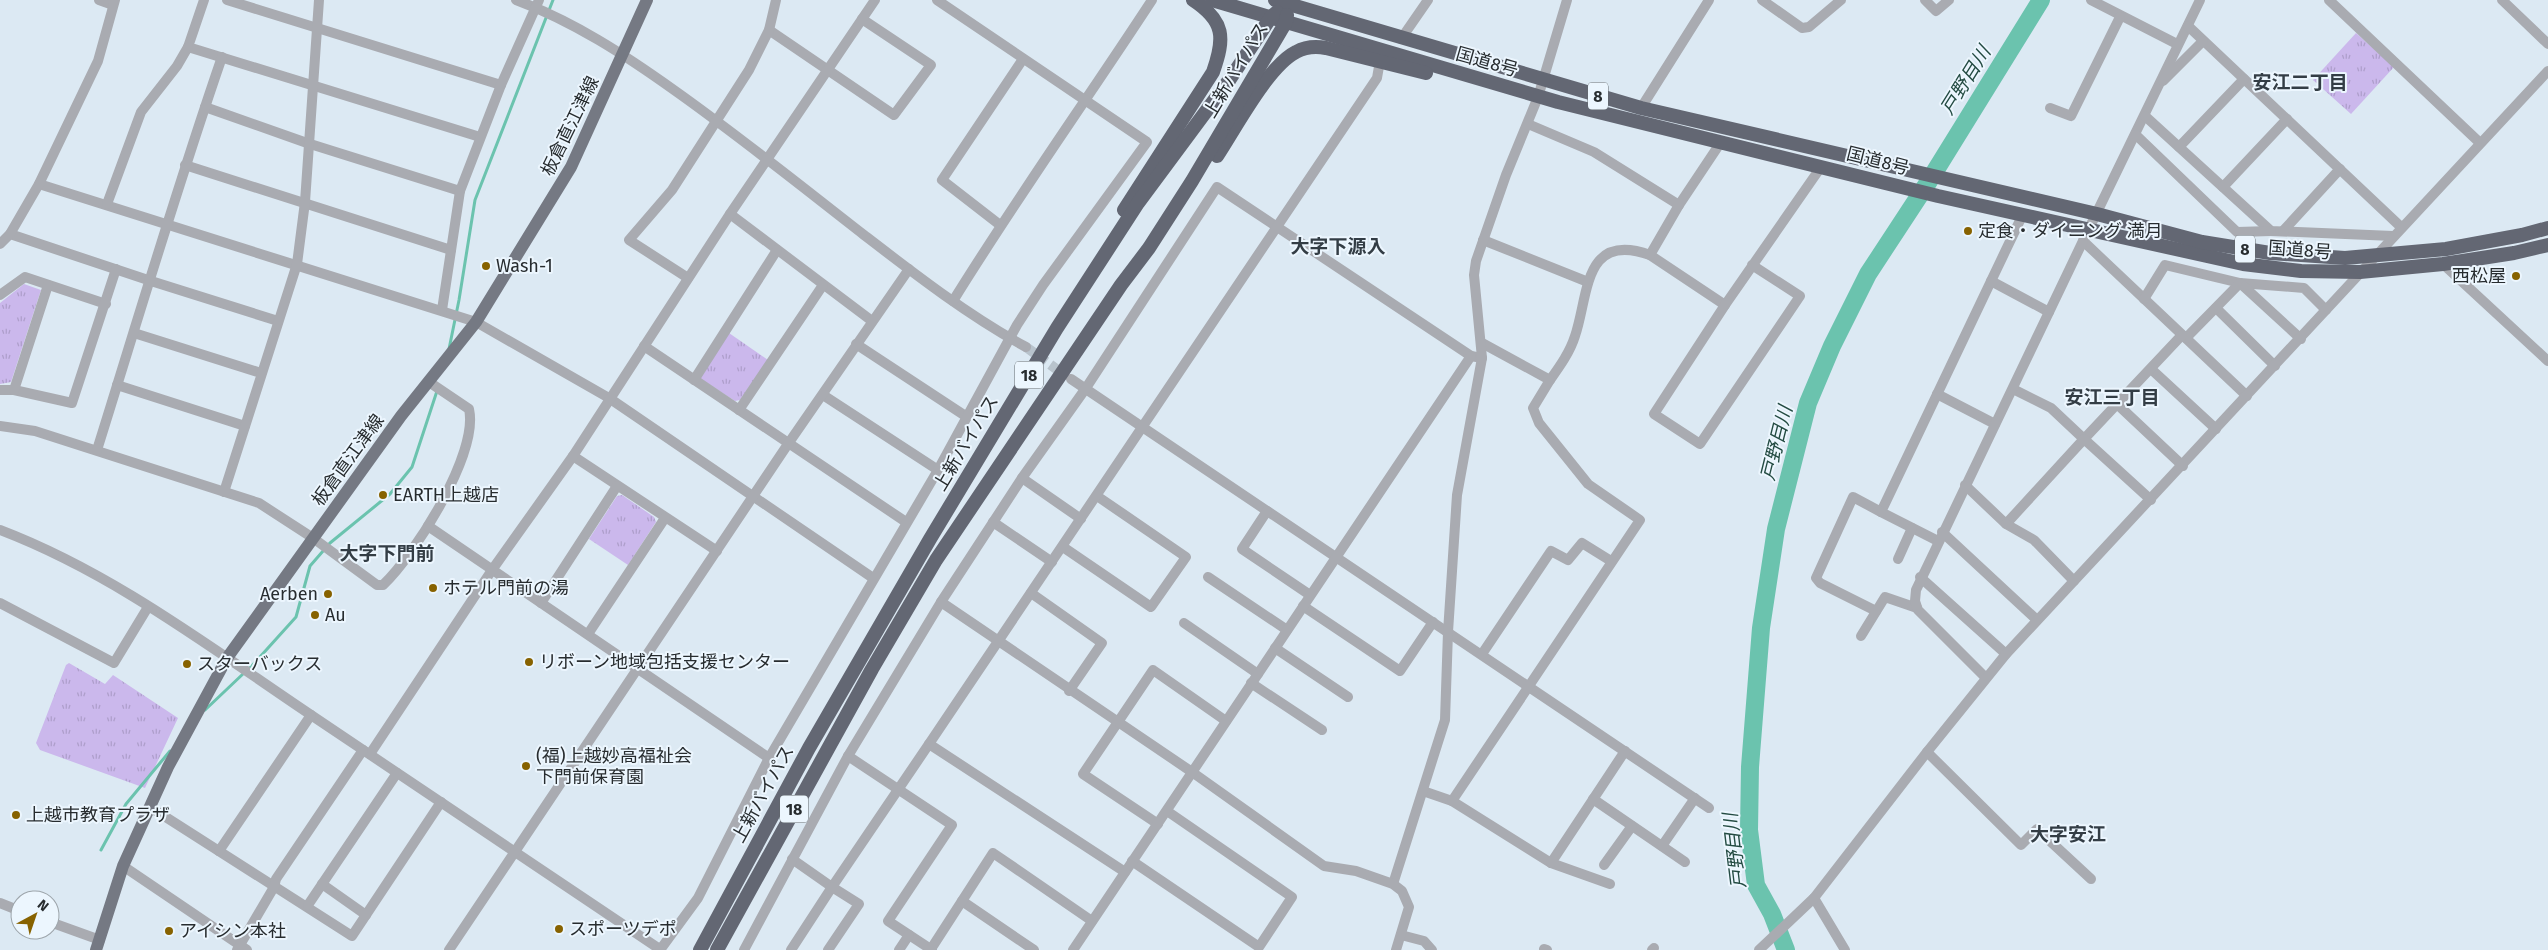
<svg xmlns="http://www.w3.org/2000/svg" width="2548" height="950" font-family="'Fira Sans','Noto Sans JP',sans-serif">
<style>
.park{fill:url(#park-tufts)}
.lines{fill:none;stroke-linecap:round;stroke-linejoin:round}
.stream{stroke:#6bc3ae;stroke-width:3}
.river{stroke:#6bc3ae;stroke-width:18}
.minor-tunnel{stroke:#b8c3cc;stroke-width:10;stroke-dasharray:10 5;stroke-linecap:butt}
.minor{stroke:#a9abb1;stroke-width:10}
.major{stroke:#757983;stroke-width:12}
.highway{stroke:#636773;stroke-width:14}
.poi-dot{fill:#876200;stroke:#ecf6fe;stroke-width:2}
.labels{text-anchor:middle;stroke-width:4;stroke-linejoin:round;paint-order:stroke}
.shield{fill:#ecf6fe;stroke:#62696d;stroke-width:1}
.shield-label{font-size:16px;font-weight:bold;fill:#272c2f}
.street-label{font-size:18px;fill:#272c2f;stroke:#ecf6fe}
.poi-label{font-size:18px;fill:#272c2f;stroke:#ecf6fe;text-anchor:start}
.water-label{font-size:19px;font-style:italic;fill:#234b42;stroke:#ecf6fe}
.neighbourhood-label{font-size:19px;font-weight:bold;fill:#333d45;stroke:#ecf6fe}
</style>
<defs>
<pattern id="park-tufts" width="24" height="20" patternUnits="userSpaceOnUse" patternTransform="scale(1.25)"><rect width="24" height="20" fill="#cbb8ec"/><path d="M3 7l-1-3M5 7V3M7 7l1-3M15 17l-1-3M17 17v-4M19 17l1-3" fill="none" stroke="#ae9ecb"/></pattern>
</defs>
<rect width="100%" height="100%" fill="#dce9f3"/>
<!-- park -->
<g class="park">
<path d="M2356 33 2394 67 2351 114 2313 80Z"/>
<path d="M24 284 41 290 40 293 11 382 0 384V303Z"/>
<path d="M729 333 768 360 740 400 735 401 701 379V374Z"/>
<path d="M622 495 654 517 656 522 628 565 589 539 617 496Z"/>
<path d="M69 663 105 684 113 675 178 718 145 788 40 750 36 743 66 665Z"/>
</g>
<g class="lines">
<!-- stream -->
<g class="stream">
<path d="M449 349 459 300 475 200 553 0"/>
<path d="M249 669 296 617 310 566 330 543 390 494 412 467 437 391"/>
<path d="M205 710 244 673"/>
<path d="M101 850 126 804 170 751"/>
</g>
<!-- river -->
<path class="river" d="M1786 950 1772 914 1756 885 1749 830 1750 767 1761 628 1776 529 1808 403 1832 346 1868 274 1929 181 2041 0"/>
<!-- minor-tunnel -->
<path class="minor-tunnel" d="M1026 347 1066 376"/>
<!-- minor -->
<g class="minor">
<path d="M99 0 113 5"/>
<path d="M204 0 188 47 480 137"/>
<path d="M227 0 501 85"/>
<path d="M516 0C573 21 625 55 674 90 739 136 801 186 864 235 916 275 969 316 1026 347"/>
<path d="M1762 0 1802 28 1809 27 1841 0"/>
<path d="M1925 0 1936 11 1949 0"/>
<path d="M2091 0 2177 44"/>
<path d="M2200 0 2083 241 2247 396"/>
<path d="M2329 0 2479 142"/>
<path d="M2502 0 2548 44"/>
<path d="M2188 26 2401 227"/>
<path d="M769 30 894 115 931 65 862 19"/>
<path d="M1401 39 1428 0"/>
<path d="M2163 81 2203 41"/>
<path d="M205 107 307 143 460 191"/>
<path d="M1641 108 1709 0"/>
<path d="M2050 108 2071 116 2120 17"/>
<path d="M2145 116 2271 231 2393 236"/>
<path d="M1528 124 1594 152 1679 205"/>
<path d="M2136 135 2237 232 2271 231"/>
<path d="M1721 142 1679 205 1650 255 1725 305"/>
<path d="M2179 147 2244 79"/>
<path d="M185 165 451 250"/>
<path d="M39 184 476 322 609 398 873 578"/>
<path d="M2223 187 2287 119"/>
<path d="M107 204 141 112 177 66 188 47"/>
<path d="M730 214 872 321"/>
<path d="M1000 225 942 180 1023 59"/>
<path d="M2283 231 2340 169"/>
<path d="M10 234 151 281 278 321"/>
<path d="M1483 240 1588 282"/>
<path d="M0 244 10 234 39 184 98 61 115 0"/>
<path d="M2443 264 2548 361"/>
<path d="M1752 265 1800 296 1700 444 1654 414 1725 305 1821 167"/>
<path d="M688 278 629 240 672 190 749 70 769 30 776 0"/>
<path d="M1991 281 2049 312"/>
<path d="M0 295 25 277 106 304"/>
<path d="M2144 299 2165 265 2240 283 2304 288 2326 310"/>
<path d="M953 301C1016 199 1086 101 1152 0"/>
<path d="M2216 308 2275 366"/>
<path d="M442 310 460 191 501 85 539 0"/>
<path d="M134 333 261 373"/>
<path d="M2186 338 2240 283 2301 339"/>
<path d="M856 344 967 417"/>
<path d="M644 346 906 522"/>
<path d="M2151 369 2216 429"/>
<path d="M1071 379 1709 808"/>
<path d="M694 380 777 250"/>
<path d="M1550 380C1560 366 1570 352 1575 336 1589 295 1583 231 1650 255"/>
<path d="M117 385 245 426"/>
<path d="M2013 389 2051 408 2084 439 2182 335"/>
<path d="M0 390H14L72 403 116 269"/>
<path d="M14 390 48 285"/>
<path d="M1937 394 1995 424"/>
<path d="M823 395 938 470"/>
<path d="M2117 404 2183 466"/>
<path d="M739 410 823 285"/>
<path d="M0 426 35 431 259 503 313 538 377 585H383C415 555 479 453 469 409L429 382"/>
<path d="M97 450C138 319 177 187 222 57"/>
<path d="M573 456 717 551"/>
<path d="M1022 478 1081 519"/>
<path d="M1965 485 2006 524 2084 439 2151 500"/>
<path d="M224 492 297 264 305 202 319 0"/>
<path d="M1267 511 1242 549 1310 595"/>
<path d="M993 522 1052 562"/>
<path d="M2006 524 2034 540 2074 581"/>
<path d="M428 526 769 758"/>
<path d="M0 530C113 573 211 648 311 715 428 793 545 871 661 950"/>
<path d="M1942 532 2037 620"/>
<path d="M1938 541 1881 512 2023 214"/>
<path d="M1063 547 1151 607 1186 557 1097 496"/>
<path d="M1898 559 1912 528"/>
<path d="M1208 577 1287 630"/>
<path d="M1920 577 2006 654"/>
<path d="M1031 593 1102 643 1069 691"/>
<path d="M941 602 1022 478 1086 388 1217 187 1471 356 1482 358"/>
<path d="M0 603 114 663 148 607"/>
<path d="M541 603 617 486"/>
<path d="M1303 606 1400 671 1433 622"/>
<path d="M1876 611 1820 583 1816 578 1853 497 1881 512"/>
<path d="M1184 623 1258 674"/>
<path d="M588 634 665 518"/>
<path d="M1861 636 1885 597 1917 608"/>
<path d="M1275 648 1348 697"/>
<path d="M1482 654 1551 551 1568 560 1582 543 1611 561"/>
<path d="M1986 678 1918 610 1915 601 1916 590 2083 241"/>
<path d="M1251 683 1322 730"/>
<path d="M1927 752 2021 845 2037 829 2091 879"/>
<path d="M370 754 492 570 573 456 730 214 875 0"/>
<path d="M848 756 952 825 888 921 932 950"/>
<path d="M1423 791 1452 801 1640 520 1588 484 1539 423 1533 408 1550 380 1482 343"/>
<path d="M1593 799 1685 862"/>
<path d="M1452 801 1551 863 1610 884"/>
<path d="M150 807 352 936 441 802"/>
<path d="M1158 824 1083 774 1153 670 1226 721"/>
<path d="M1662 846 1695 798"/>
<path d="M219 851 311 715"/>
<path d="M792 859 832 887 929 744"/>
<path d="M1132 861 1259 947 1292 897 1167 811"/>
<path d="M1551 863 1625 751"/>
<path d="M1604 865 1632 826"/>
<path d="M123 866 247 950"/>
<path d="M1125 872 929 744 1377 78 1381 55"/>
<path d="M322 884 366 915"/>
<path d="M1393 884 1445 720 1448 632 1457 495 1482 358 1474 275 1476 261 1506 175 1538 97 1567 0"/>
<path d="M1814 898 1845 950"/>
<path d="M962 901 1034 950"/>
<path d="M0 903 20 911"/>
<path d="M308 905 397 773"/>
<path d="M50 922 100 940"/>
<path d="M1401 935 1424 941 1432 950"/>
<path d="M931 949 993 853 1092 921"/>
<path d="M1544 949 1547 950"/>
<path d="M237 950 274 887 276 879 363 750"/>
<path d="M449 950 788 444 909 269"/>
<path d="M660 950 698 898 769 758 938 470 1017 325 1043 285 1147 142 937 0"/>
<path d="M744 950 848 756 941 602 1192 772 1324 866 1356 871 1393 884 1402 891 1409 907 1396 950"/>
<path d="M791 950 832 887 859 904 828 950"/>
<path d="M899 950 909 935"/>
<path d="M1073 950 1471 356"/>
<path d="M1652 950 1654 948"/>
<path d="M1759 950 1814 898 1927 752 2006 654 2548 71"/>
</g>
<!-- major -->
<path class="major" d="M96 950 123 866 168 767 227 658 401 416 476 322 571 167 647 0"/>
<!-- highway -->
<g class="highway">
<path d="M1212 0 1558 102 1938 196 2243 264 2301 271 2360 272 2443 264 2514 253 2548 245"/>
<path d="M1275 0 1641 108 2097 214 2202 242 2270 253 2345 258 2446 249 2522 235 2548 228"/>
<path d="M1217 156C1235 129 1268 66 1296 52 1305 47 1315 46 1326 48L1426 73"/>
<path d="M1124 210 1213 72C1225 38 1225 21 1193 0"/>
<path d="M700 950 809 748 930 539 1057 328 1138 203 1230 79 1271 17 1277 12"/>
<path d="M717 950 872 669 936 560 1121 285 1149 248 1192 181 1286 22 1287 15"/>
</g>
</g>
<!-- markers -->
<g class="poi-dot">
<circle cx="1968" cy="231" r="5"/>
<circle cx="486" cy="266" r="5"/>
<circle cx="2516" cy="276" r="5"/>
<circle cx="383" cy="495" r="5"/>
<circle cx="433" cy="588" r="5"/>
<circle cx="328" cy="594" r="5"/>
<circle cx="315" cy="615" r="5"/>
<circle cx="529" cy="662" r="5"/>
<circle cx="187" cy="664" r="5"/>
<circle cx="526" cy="766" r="5"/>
<circle cx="16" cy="815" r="5"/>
<circle cx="559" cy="929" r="5"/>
<circle cx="169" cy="931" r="5"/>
</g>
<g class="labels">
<!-- shield labels -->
<g class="shield">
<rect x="1588" y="82.5" width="20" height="27" rx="4"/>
<rect x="2235" y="235.5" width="20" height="27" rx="4"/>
<rect x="1015" y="361.5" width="28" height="27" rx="4"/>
<rect x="780" y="795.5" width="28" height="27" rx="4"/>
</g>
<g class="shield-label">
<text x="1598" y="102">8</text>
<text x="2245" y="255">8</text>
<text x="1029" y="381">18</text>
<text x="794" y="815">18</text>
</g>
<!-- street labels -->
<g class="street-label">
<text transform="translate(1487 62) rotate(16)" y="6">国道8号</text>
<text transform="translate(1236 70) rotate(-59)" y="6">上新バイパス</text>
<text transform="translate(570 126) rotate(-64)" y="6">板倉直江津線</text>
<text transform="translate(1878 161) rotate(14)" y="6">国道8号</text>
<text transform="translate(2300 250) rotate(4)" y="6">国道8号</text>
<text transform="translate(966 443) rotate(-59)" y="6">上新バイパス</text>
<text transform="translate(348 460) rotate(-54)" y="6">板倉直江津線</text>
<text transform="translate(763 794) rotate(-61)" y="6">上新バイパス</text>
</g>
<!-- poi labels -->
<g class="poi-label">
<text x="1978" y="237">定食・ダイニング 満月</text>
<text x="496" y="272">Wash-1</text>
<text x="2506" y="282" text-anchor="end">西松屋</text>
<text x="393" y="501">EARTH上越店</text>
<text x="443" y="594">ホテル門前の湯</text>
<text x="318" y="600" text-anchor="end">Aerben</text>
<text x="325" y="621">Au</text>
<text x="539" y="668">リボーン地域包括支援センター</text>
<text x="197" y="670">スターバックス</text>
<text x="536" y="762">(福)上越妙高福祉会<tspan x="536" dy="21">下門前保育園</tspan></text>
<text x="26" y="821">上越市教育プラザ</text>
<text x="569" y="935">スポーツデポ</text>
<text x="179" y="937">アイシン本社</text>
</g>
<!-- water labels -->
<g class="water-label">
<text transform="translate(1965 80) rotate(-58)" y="7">戸野目川</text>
<text transform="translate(1776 443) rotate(-76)" y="7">戸野目川</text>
<text transform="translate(1734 851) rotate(-97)" y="7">戸野目川</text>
</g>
<!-- neighbourhood labels -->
<g class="neighbourhood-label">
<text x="2300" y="89">安江二丁目</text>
<text x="1338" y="253">大字下源入</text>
<text x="2112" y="404">安江三丁目</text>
<text x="387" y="560">大字下門前</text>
<text x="2068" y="841">大字安江</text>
</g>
</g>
<!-- north arrow -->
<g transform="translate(35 915) rotate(40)"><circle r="24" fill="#ecf6fe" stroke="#9da5ab"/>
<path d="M0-4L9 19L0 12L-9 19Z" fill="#876200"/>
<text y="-8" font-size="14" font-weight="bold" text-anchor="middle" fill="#272c2f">N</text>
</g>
</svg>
